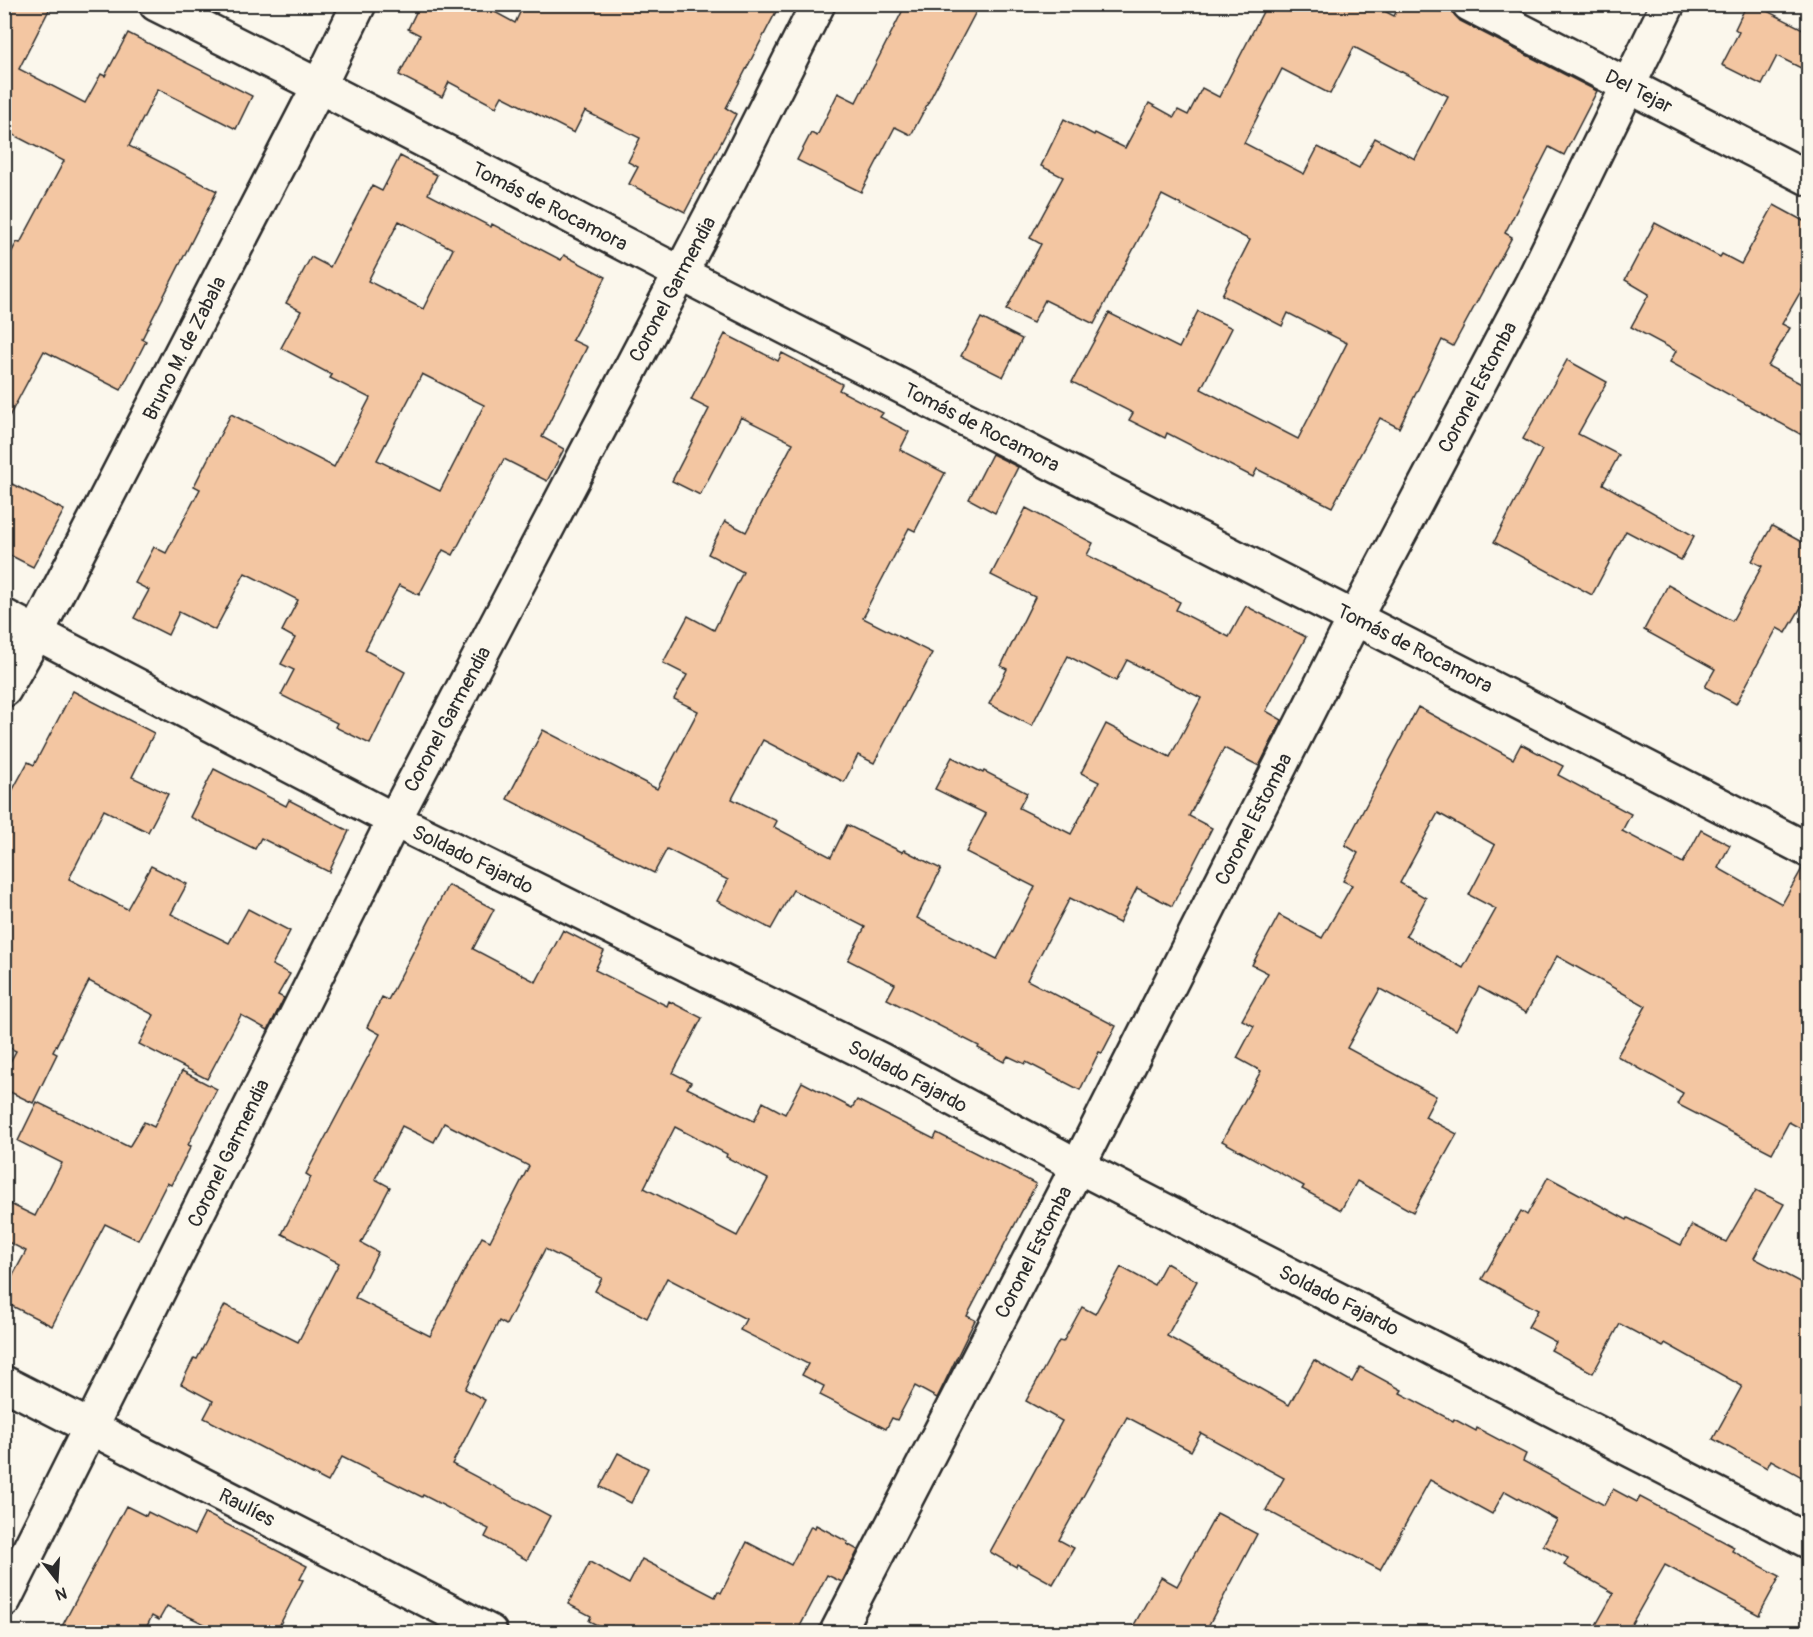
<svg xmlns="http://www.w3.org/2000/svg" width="1813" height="1637" font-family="Pangolin,sans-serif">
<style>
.building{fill:#f3c6a2;stroke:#2b2b2b;stroke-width:1.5;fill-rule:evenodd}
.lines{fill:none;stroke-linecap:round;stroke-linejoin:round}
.street-casing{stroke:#2b2b2b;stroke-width:38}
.street{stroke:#fbf7ec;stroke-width:33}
.labels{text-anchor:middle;stroke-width:4.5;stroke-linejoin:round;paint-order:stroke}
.street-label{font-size:20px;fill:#2b2b2b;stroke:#fbf7ec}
</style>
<rect width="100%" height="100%" fill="#fbf7ec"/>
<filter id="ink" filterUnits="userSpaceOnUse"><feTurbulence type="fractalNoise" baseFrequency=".0167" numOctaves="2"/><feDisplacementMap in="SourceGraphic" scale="12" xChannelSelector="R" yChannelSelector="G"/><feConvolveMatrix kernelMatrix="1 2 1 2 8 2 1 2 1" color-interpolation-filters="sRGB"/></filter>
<g filter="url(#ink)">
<!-- building -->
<g class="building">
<path d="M4 4H52L19 69 85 103 101 74 105 76 128 33 252 96 236 129 158 89 129 146 217 191 142 339 146 341 121 390 44 351 4 426V266L17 242 20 243 64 161 4 130Z"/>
<path d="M420 4H480L515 23 524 4H780L726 108 736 114 685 212 629 184 638 167 628 162 640 138 585 111 574 133 502 96 496 107 449 82 442 97 399 75 420 35 408 29Z"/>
<path d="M906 4H980L911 135 895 127 861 192 797 160 811 133 817 136 838 93 856 102Z"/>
<path d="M1267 4H1371L1394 16 1400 4H1438L1452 12 1460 21 1597 91 1564 155 1549 147 1505 233 1512 237 1453 346 1442 340 1399 428 1380 418 1332 507 1257 469 1253 477 1167 433 1165 438 1129 420 1133 413 1072 382 1109 313 1179 348 1198 311 1232 328 1201 389 1298 439 1347 343 1288 313 1282 326 1222 295 1250 240 1162 195 1094 324 1045 300 1033 323 1006 310 1041 244 1030 238 1063 177 1041 166 1064 119 1094 135 1095 133 1125 148 1149 103 1174 117 1178 110 1188 115 1202 88 1219 97ZM1354 47 1448 96 1415 159 1375 138 1359 168 1318 147 1304 174 1244 143 1282 69 1330 94Z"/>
<path d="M1747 4H1753L1809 32V72L1777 56 1762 85 1722 65 1739 32 1735 29Z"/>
<path d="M400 156 437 175 428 194 491 227 492 224 561 260 564 255 606 277 572 340 587 347 542 437 564 449 547 481 504 459 453 555 443 550 419 595 399 585 365 650 405 672 370 744 335 727 337 723 281 695 294 670 281 664 295 638 282 631 298 600 245 573 215 630 179 612 168 635 134 618 149 590 135 583 154 547 166 553 200 489 194 486 231 414 334 467 370 398 330 378 332 375 281 348 301 311 286 303 311 257 330 267 372 186 382 191ZM399 221 453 249 423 309 368 281ZM422 374 484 405 440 491 377 460Z"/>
<path d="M1774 205 1809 224V277L1782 324 1790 328 1768 366 1809 388V439L1670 362 1676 351 1631 327 1649 294 1625 280 1655 223 1720 257 1722 254 1741 264Z"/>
<path d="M981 318 1022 339 1003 377 961 356Z"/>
<path d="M725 334 778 361 782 353 842 384 839 390 883 413 880 417 909 432 900 450 945 473 915 531 909 528 867 608 868 609 863 618 932 653 874 763 858 755 844 782 763 740 732 799 777 821 774 827 831 857 847 825 902 852 904 850 941 869 917 918 997 959 1035 887 966 852 986 814 935 789 952 757 983 773 984 771 1027 793 1019 808 1071 834 1099 782 1081 773 1106 724 1170 757 1201 698 1127 660 1116 681 1068 656 1032 726 989 704 1007 669 1001 666 1035 597 991 575 1026 508 1093 543 1087 555 1180 602 1176 610 1229 637 1246 606 1306 637 1266 711 1282 720 1259 766 1224 748 1189 816 1212 828 1172 906 1137 888 1119 923 1070 898 1027 980 1116 1026 1102 1053 1099 1052 1080 1090 1026 1062 1025 1064 1008 1056 1004 1062 978 1048 979 1046 887 999 895 984 848 960 865 927 793 890 771 929 717 901 728 880 667 849 654 873 507 799 543 730 657 789 698 711 674 699 687 675 663 663 688 616 714 630 743 572 708 554 725 521 746 532 793 443 741 417 700 495 672 481 709 409 691 400Z"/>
<path d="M1567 360 1607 382 1578 434 1619 455 1603 484 1694 536 1681 560 1626 531 1592 595 1494 542 1542 450 1523 439Z"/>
<path d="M992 454 1018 467 995 513 969 499Z"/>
<path d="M4 480 64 510 33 567 4 552Z"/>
<path d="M1772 526 1809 546V594L1786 633 1777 628 1736 704 1705 687 1715 669 1644 630 1668 585 1732 621 1762 566 1752 561Z"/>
<path d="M73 691 154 733 132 777 168 794 148 832 104 810 69 879 127 909 151 866 187 884 171 914 229 943 248 909 290 931 272 965 290 974 278 995 284 998 268 1030 241 1015 207 1079 139 1044 154 1015 89 981 53 1052 57 1054 33 1103 4 1089V1073L16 1051 4 1045V806L28 762 34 765Z"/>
<path d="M1418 707 1513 759 1521 744 1563 766 1558 775 1631 814 1622 831 1683 863 1701 830 1730 845 1718 868 1782 904 1803 867 1809 869V1133L1789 1122 1772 1153 1677 1104 1683 1093 1617 1056 1646 1006 1557 956 1526 1013 1479 987 1456 1030 1380 989 1347 1048 1436 1096 1425 1117 1457 1134 1413 1212 1357 1181 1341 1210 1302 1189 1304 1186 1222 1141 1261 1071 1237 1058 1254 1026 1242 1020 1268 973 1252 965 1279 915 1322 938 1352 885 1343 881 1358 853 1345 845ZM1438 813 1495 845 1469 895 1496 909 1463 968 1406 936 1426 898 1400 883Z"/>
<path d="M214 769 286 806 289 800 349 831 329 872 261 838 255 849 190 817Z"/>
<path d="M448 885 494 909 473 949 536 982 563 930 604 951 595 970 667 1006 669 1001 702 1018 673 1073 691 1082 687 1088 754 1121 763 1102 785 1114 802 1082 852 1108 857 1100 934 1139 937 1133 1036 1184 967 1316 975 1320 937 1398 915 1386 897 1420 892 1418 886 1429 820 1395 824 1386 802 1375 808 1364 740 1330 746 1319 667 1278 647 1318 595 1291 602 1278 545 1249 506 1325 499 1321 465 1389 485 1400 452 1464 550 1516 527 1560 485 1537 489 1529 423 1495 422 1497 342 1457 328 1482 204 1418 213 1401 181 1384 194 1358 197 1359 225 1305 298 1342 339 1263 282 1234 311 1177 306 1174 380 1034 367 1027 382 997 388 1000ZM444 1123 529 1166 490 1241 482 1237 430 1336 355 1298 378 1252 361 1243 390 1187 375 1179 402 1126 434 1142ZM675 1127 727 1154 726 1157 768 1179 737 1236 644 1188Z"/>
<path d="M182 1071 217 1089 188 1145 191 1146 171 1185 167 1183 138 1240 105 1224 52 1326 4 1302V1292L26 1251 4 1240V1201L35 1216 62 1163 18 1141 37 1102 129 1147 144 1122 154 1127Z"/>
<path d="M1548 1177 1627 1220 1628 1218 1681 1245 1692 1225 1726 1242 1756 1190 1784 1204 1754 1258 1809 1287V1481L1771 1460 1767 1468 1713 1439 1742 1386 1665 1343 1663 1347 1620 1324 1593 1373 1551 1350 1556 1342 1528 1327 1538 1310 1482 1279 1521 1211 1527 1215Z"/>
<path d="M1166 1263 1197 1281 1167 1336 1289 1405 1314 1360 1352 1382 1360 1367 1402 1390 1400 1393 1453 1421 1454 1419 1476 1431 1477 1428 1526 1454 1523 1461 1604 1505 1613 1489 1637 1502 1640 1497 1734 1547 1732 1551 1780 1576 1759 1615 1665 1565 1627 1632H1592L1614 1593 1564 1565 1568 1558 1543 1545 1557 1520 1505 1491 1492 1514 1430 1480 1380 1570 1266 1510 1284 1478 1201 1433 1191 1451 1127 1417 1059 1540 1074 1548 1053 1584 1017 1564 1016 1567 990 1552 1062 1421 1026 1401 1059 1341 1063 1342 1082 1307 1095 1314 1121 1267 1154 1285Z"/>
<path d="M618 1453 648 1468 631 1503 600 1487Z"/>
<path d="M126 1506 146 1516 148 1512 194 1535 205 1513 307 1566 300 1579 303 1580 276 1632H221L167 1606 159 1620 152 1616 144 1632H59Z"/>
<path d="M1217 1513 1257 1534 1205 1632H1130L1161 1577 1177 1586Z"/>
<path d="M816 1525 848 1542 847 1544 858 1550 842 1582 827 1575 797 1632H611L589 1621 591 1616 568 1604 590 1562 629 1584 642 1559 715 1597 718 1591 721 1593 747 1542 791 1565 811 1526 815 1528Z"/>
</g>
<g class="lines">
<!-- street casing -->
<g class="street-casing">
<g id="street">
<path d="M156 4 319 86 680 273 1808 850"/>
<path d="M1469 4 1808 178"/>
<path d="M4 616 394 820 879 1059 1078 1166 1808 1541"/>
<path d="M4 690 37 632 319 86 359 4"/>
<path d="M4 1383 490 1632"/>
<path d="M4 1600 394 820 730 179 818 4"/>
<path d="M837 1632 1078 1166 1355 618 1531 285 1668 4"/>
</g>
</g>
<!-- street -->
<use href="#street" class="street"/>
</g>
</g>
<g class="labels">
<!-- street labels -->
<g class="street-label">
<text transform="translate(1639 91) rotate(27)" y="7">Del Tejar</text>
<text transform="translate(550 206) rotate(27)" y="7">Tomás de Rocamora</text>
<text transform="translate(672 289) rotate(-62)" y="7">Coronel Garmendia</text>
<text transform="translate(184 348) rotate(-63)" y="7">Bruno M. de Zabala</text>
<text transform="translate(1477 387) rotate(-62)" y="7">Coronel Estomba</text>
<text transform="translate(982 427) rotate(27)" y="7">Tomás de Rocamora</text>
<text transform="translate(1415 648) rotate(27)" y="7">Tomás de Rocamora</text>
<text transform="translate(447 719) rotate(-62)" y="7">Coronel Garmendia</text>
<text transform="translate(1253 819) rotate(-63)" y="7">Coronel Estomba</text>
<text transform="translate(473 859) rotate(26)" y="7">Soldado Fajardo</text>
<text transform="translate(908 1076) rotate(28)" y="7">Soldado Fajardo</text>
<text transform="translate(228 1153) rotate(-64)" y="7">Coronel Garmendia</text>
<text transform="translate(1033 1252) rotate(-63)" y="7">Coronel Estomba</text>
<text transform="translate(1339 1300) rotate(27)" y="7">Soldado Fajardo</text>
<text transform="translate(247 1507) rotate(27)" y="7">Raulíes</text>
</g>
</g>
<!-- margin -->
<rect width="1813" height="1637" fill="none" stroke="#fbf7ec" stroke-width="24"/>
<rect x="12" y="12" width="1789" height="1613" fill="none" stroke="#2b2b2b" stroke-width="2" filter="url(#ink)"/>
<!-- north arrow -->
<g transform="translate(57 1580) rotate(163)" stroke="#fbf7ec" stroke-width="4.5" paint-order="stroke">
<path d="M0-4.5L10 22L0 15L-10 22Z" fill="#2b2b2b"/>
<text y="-9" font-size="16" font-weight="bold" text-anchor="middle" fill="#2b2b2b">N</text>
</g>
</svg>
